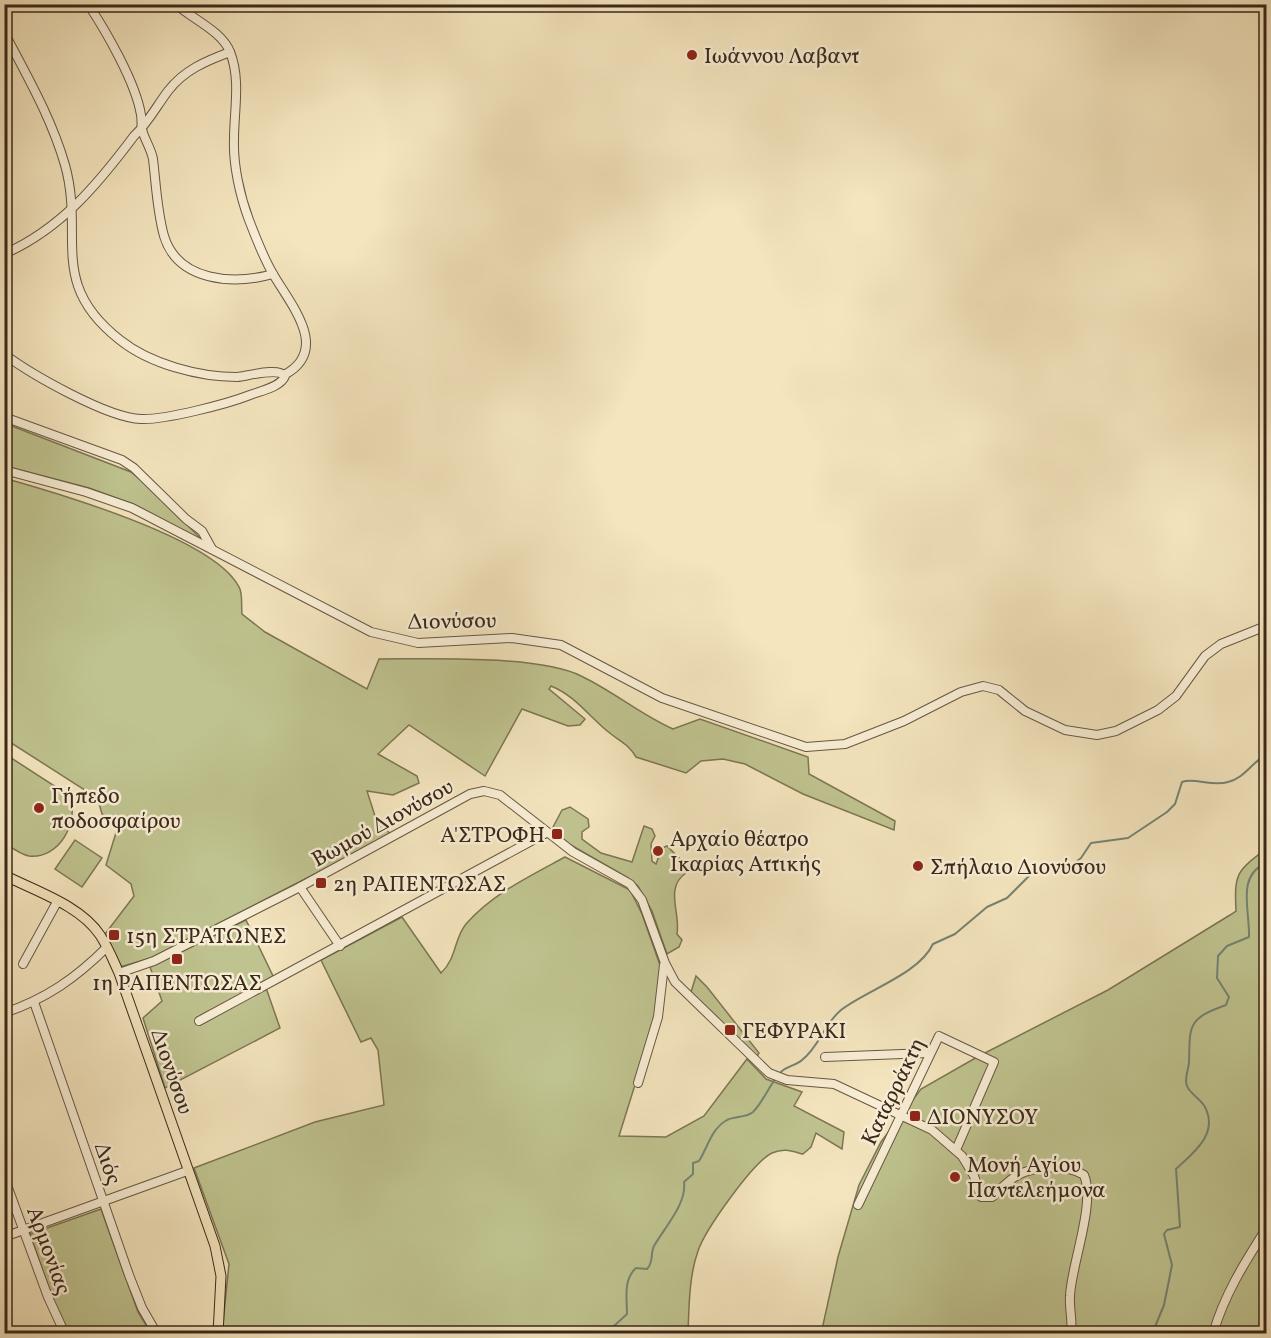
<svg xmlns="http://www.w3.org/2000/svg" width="1271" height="1338" font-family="Vollkorn,serif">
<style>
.green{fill:#bfc38f;stroke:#7c7654;stroke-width:1.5}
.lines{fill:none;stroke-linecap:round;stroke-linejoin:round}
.stream{stroke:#758372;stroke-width:2}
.minor-casing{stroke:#685743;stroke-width:10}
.major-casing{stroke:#3a281a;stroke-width:11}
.minor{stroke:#f8eed5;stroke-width:8}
.major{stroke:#f4e5be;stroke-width:9}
.poi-dot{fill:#8f2418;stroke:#f8eed5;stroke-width:2}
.labels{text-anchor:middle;stroke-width:5;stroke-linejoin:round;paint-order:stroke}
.poi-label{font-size:22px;fill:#3a281a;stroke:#f8eed5;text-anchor:start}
.street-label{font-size:22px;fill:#3a281a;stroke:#f8eed5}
</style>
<rect width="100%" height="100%" fill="#f4e5be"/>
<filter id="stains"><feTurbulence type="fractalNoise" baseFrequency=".00333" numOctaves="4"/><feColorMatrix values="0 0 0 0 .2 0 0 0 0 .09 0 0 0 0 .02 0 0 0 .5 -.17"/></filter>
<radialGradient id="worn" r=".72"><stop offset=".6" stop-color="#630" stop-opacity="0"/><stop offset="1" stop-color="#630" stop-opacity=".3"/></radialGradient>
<!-- green -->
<g class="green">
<path d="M4 423 131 472 153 490 202 540 133 504 89 488 5 466Z"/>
<path d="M4 478C57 493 214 538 239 587 243 593 241 606 242 614L265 632 367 689 379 659C429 659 539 655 581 676 613 691 641 715 673 729L700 719 808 757 809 774 895 821 894 830 803 794 745 764 723 759 701 761 686 773 636 757C629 745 621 742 611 734 590 718 576 696 551 686L549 689 585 719 580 725 568 726 522 709 485 776 409 725 378 754 417 776 419 783 393 795 367 791 375 816 391 835 151 958 120 967 105 934 134 896 131 884 106 865 119 823 102 814 98 800 88 792 5 739Z"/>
<path d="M5 754 70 796C79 822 60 859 29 856 21 855 12 848 5 843Z"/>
<path d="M570 807 588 819 589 827 582 832V839L601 853 632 862 644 826 652 829 655 836 651 844 652 861 656 864 662 848 667 846 687 866 686 873C664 888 681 913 677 934L682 940 679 947 667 954 652 911 638 886 627 877 569 844 552 829 562 810Z"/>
<path d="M75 840 102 858 82 887 55 869Z"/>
<path d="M1266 849V1333L821 1334 838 1257 859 1185 881 1142 921 1089 979 1056 1108 990 1230 915 1236 911C1234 873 1237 871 1266 849Z"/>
<path d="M565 857 630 890 642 914 661 968 654 1024 619 1136 666 1137 704 1116 747 1059 766 1079 802 1092 794 1106 844 1132 842 1149 816 1133 811 1147 803 1154C791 1151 784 1148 772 1153 753 1162 705 1230 698 1251 689 1276 689 1307 688 1333H222L229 1264 194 1168 315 1122 384 1105 378 1050 371 1038 361 1042 321 960 402 917 441 973C457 958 454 938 466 924 492 894 530 876 565 857Z"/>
<path d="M246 920 273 976 264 982 280 1028 165 1088 143 1018 162 1001 150 967Z"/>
<path d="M696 976 707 987 759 1053 756 1058 691 992Z"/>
<path d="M101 1209 138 1312 151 1333H70L56 1308 30 1234Z"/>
</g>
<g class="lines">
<!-- stream -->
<g class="stream">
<path d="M612 1334 614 1326 627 1314C627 1298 623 1280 636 1268L647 1269C654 1262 650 1254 654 1246 664 1228 687 1204 684 1182L693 1174V1163L699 1161C708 1147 711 1129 727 1120 735 1116 746 1118 753 1112 765 1100 770 1082 782 1071 788 1066 797 1065 802 1060 819 1047 824 1024 841 1010 867 990 919 974 933 944L955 934 987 907 1007 898 1033 872 1068 868 1081 858 1091 843 1128 838 1167 812 1175 804 1182 782C1194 777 1212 787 1228 782 1245 778 1252 762 1266 755"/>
<path d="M1152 1334 1164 1305 1172 1265 1164 1234 1167 1230 1180 1227 1176 1169C1193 1153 1219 1134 1205 1107 1201 1099 1190 1094 1187 1086 1184 1078 1188 1072 1189 1063 1190 1025 1187 1019 1226 1005L1229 997 1217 978 1218 956 1227 946 1249 937C1250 910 1236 876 1266 863"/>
</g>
<!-- minor casing -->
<g class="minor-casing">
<g id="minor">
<path d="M88 4C106 31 136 83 141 115 142 120 141 125 142 129 144 139 151 148 153 159 156 184 157 211 164 236 178 282 234 285 273 274"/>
<path d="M176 4C192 19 222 31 230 52 241 79 234 111 234 139 233 165 240 196 249 220 256 238 263 257 273 274 291 305 331 350 284 375"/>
<path d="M4 32C27 76 51 117 65 165 85 236 47 283 120 340 150 364 199 377 237 377 248 376 278 367 285 376 281 387 260 391 250 395 227 404 165 420 141 419 108 418 32 375 4 354"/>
<path d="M4 254C61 229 98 184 134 136 148 123 156 107 168 91 184 70 206 61 230 52"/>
<path d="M4 417 122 460 134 468 186 519 202 531 212 549"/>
<path d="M4 470 86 492 132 508 371 632 418 643 512 638 561 645 662 698 806 747 845 744 904 721 961 692 983 686 999 690 1025 711 1065 730 1097 735 1116 731 1158 710 1176 696 1205 656 1221 644 1266 626"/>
<path d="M300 887 340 946"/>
<path d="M23 964 57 902"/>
<path d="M119 973 154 961 300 887 470 794 484 791 500 795 573 852 630 884 642 900 665 963 675 982 769 1073 787 1080 834 1084 932 1130 962 1156 974 1176 981 1197H992C1000 1190 1008 1180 1018 1175 1035 1166 1067 1164 1084 1175 1096 1203 1071 1266 1070 1296 1069 1309 1073 1321 1071 1334"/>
<path d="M34 1002 129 1275 142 1308 157 1334"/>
<path d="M4 1013C46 999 76 978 107 947"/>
<path d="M199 1021 546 833"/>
<path d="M825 1057 928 1053"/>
<path d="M638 1083 658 1017 664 965"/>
<path d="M4 1177 48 1297 65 1334"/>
<path d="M858 1205 939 1036 994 1062 956 1150"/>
<path d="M4 1237 187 1171"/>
<path d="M1213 1334C1224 1295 1245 1262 1266 1229"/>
</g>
</g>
<!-- major casing -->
<g class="major-casing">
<path id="major" d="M4 875C35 891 80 905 100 935 108 947 113 960 119 973L215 1246 221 1276 218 1334"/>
</g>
<!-- minor -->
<use href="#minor" class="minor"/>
<!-- major -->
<use href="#major" class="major"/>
</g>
<!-- markers -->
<g class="poi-dot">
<circle cx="692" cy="55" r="6"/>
<circle cx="39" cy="808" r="6"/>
<rect x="551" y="828" width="12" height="12" rx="3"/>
<circle cx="658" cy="851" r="6"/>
<circle cx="918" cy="866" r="6"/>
<rect x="315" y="877" width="12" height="12" rx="3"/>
<rect x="108" y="929" width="12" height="12" rx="3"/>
<rect x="171" y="953" width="12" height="12" rx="3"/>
<rect x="724" y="1024" width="12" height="12" rx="3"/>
<rect x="909" y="1110" width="12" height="12" rx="3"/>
<circle cx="955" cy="1177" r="6"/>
</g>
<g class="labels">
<!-- poi labels -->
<g class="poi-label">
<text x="704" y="63">Ιωάννου Λαβαντ</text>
<text x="51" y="803">Γήπεδο<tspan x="51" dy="25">ποδοσφαίρου</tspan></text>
<text x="545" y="842" text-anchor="end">Α'ΣΤΡΟΦΗ</text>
<text x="670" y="846">Αρχαίο θέατρο<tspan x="670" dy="25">Ικαρίας Αττικής</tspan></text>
<text x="930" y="874">Σπήλαιο Διονύσου</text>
<text x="333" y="891">2η ΡΑΠΕΝΤΩΣΑΣ</text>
<text x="126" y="943">15η ΣΤΡΑΤΩΝΕΣ</text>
<text x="177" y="990" text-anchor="middle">1η ΡΑΠΕΝΤΩΣΑΣ</text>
<text x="742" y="1038">ΓΕΦΥΡΑΚΙ</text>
<text x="927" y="1124">ΔΙΟΝΥΣΟΥ</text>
<text x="967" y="1172">Μονή Αγίου<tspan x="967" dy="25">Παντελεήμονα</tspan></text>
</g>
<!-- street labels -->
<g class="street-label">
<text transform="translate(452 620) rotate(-1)" y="8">Διονύσου</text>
<text transform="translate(382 822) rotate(-29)" y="8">Βωμού Διονύσου</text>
<text transform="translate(173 1071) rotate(71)" y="8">Διονύσου</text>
<text transform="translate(892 1091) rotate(-64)" y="8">Καταρράκτη</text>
<text transform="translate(109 1163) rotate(71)" y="8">Διός</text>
<text transform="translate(50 1250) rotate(70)" y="8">Αρμονίας</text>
</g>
</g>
<!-- margin -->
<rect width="1271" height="1338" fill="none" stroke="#f4e5be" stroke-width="24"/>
<rect x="6" y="6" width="1259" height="1326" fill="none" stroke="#3a281a" stroke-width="3"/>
<rect x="12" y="12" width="1247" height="1314" fill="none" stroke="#3a281a" stroke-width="1.5"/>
<rect width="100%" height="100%" filter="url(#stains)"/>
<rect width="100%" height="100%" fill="url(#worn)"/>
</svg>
